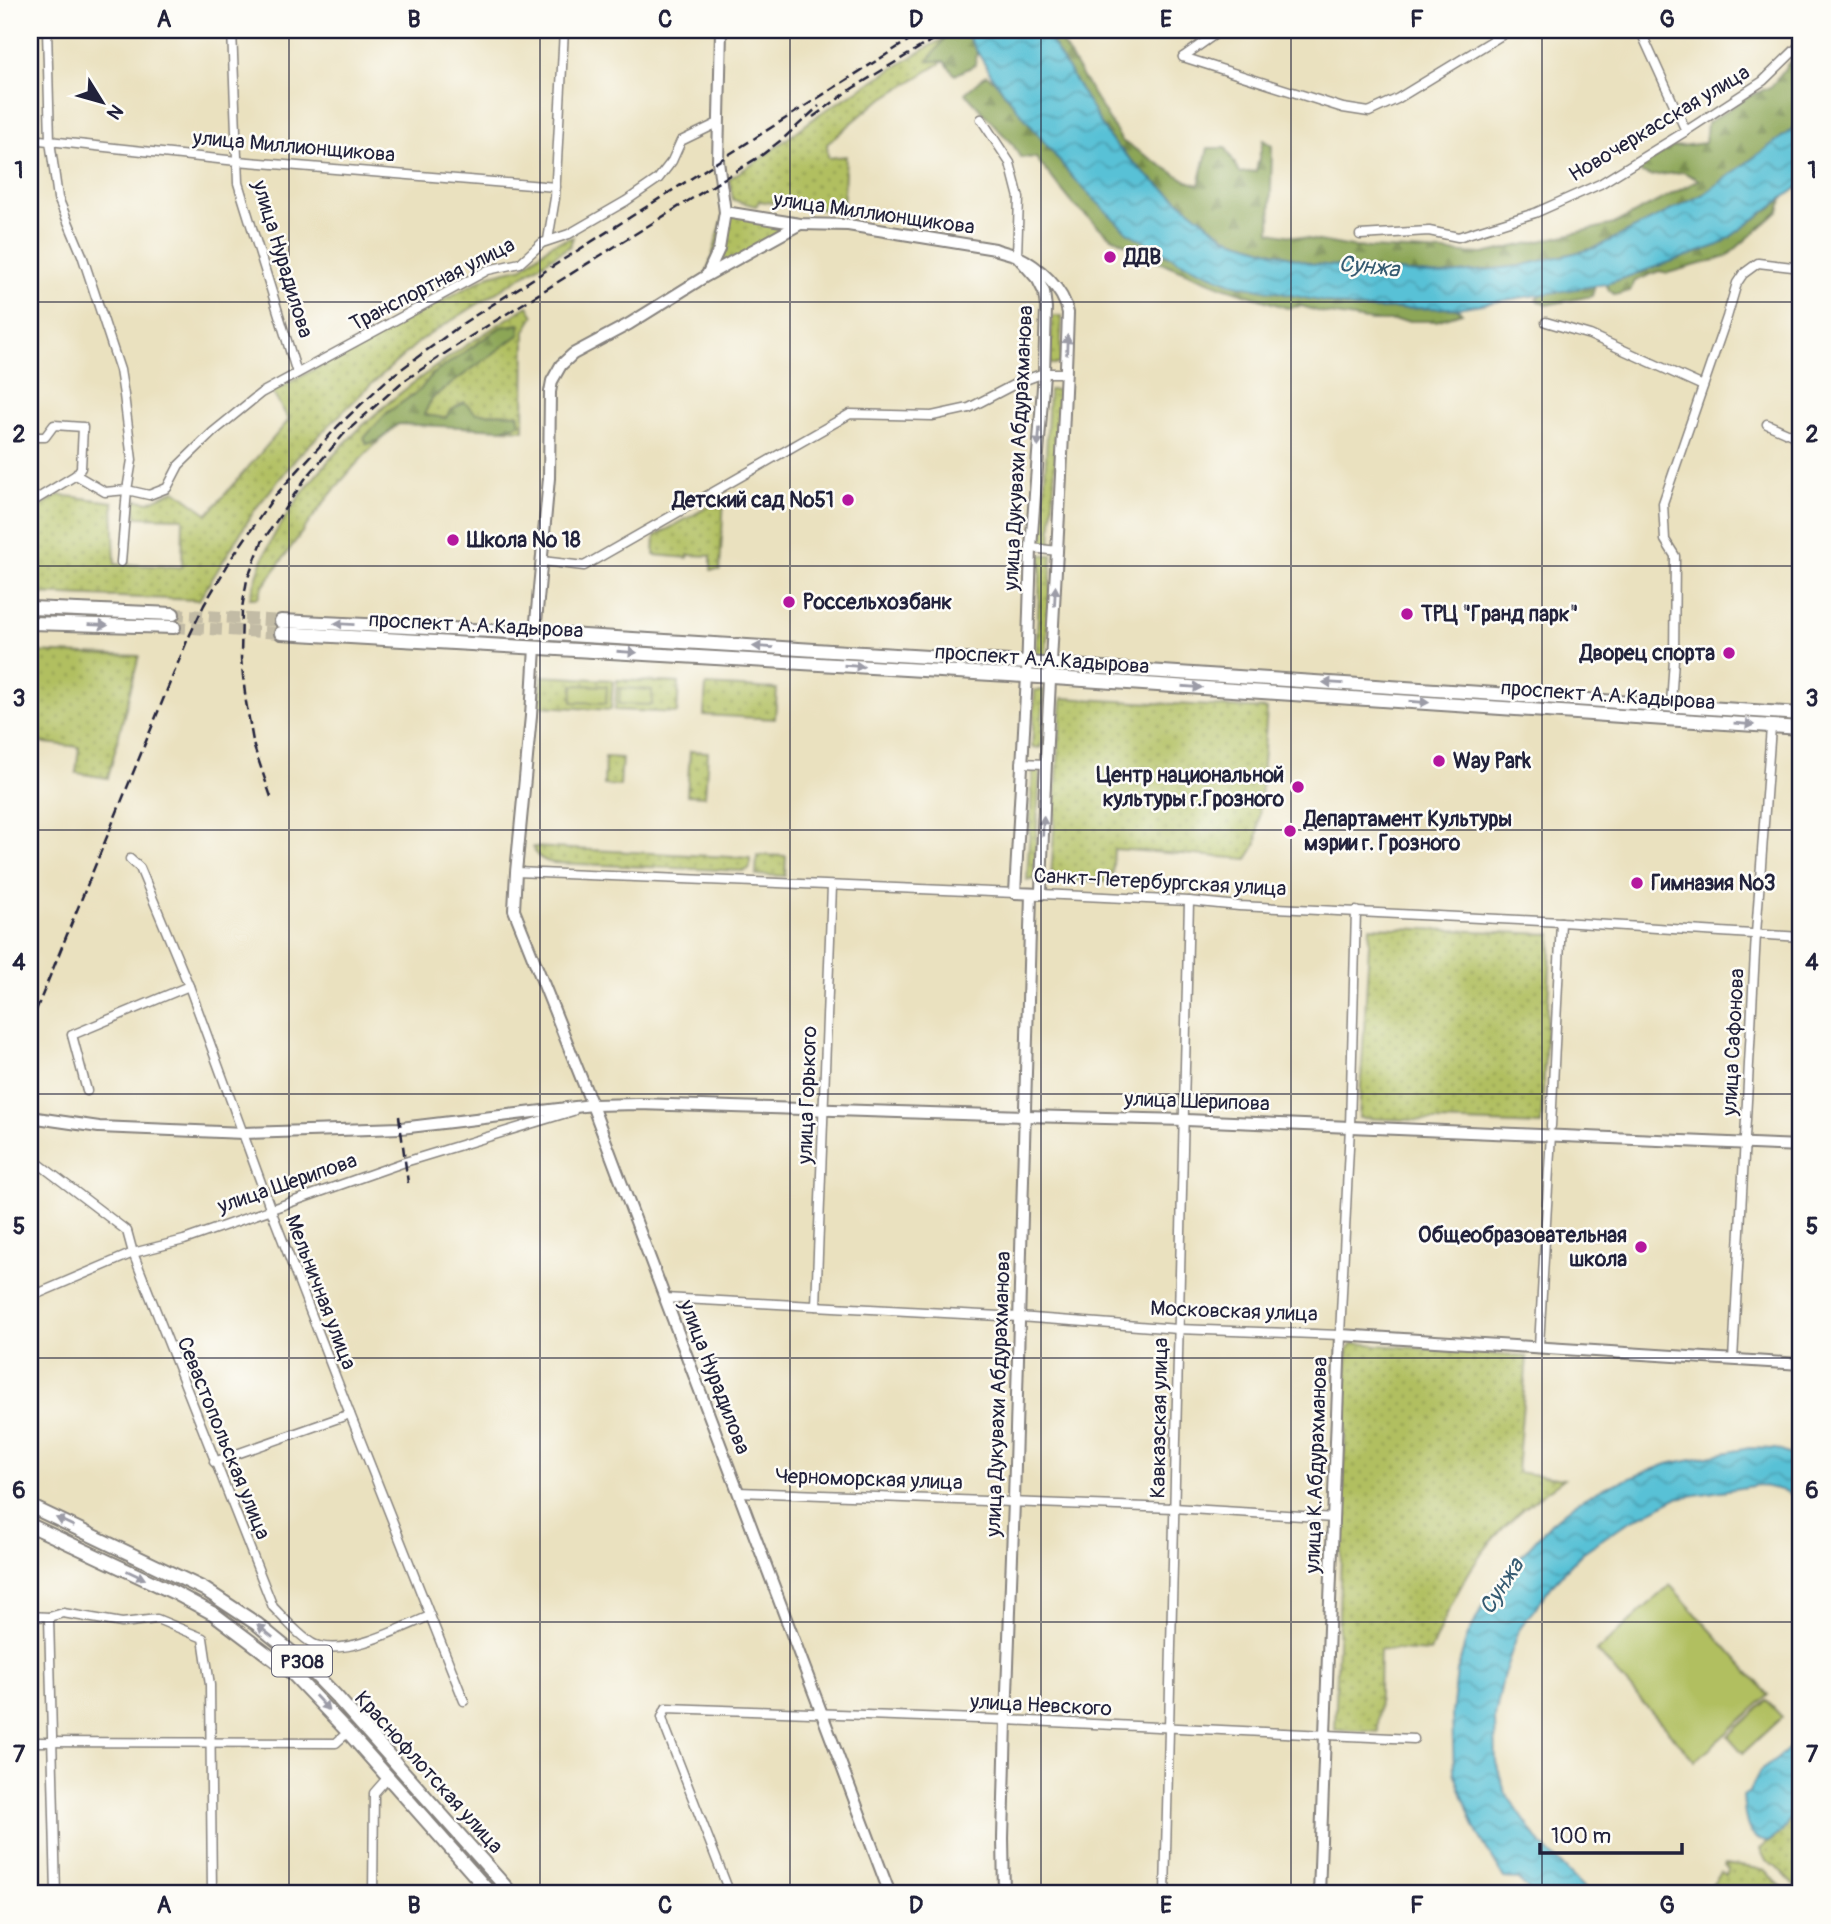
<svg xmlns="http://www.w3.org/2000/svg" width="1831" height="1924" font-family="Pangolin,sans-serif">
<style>
.grass{fill:url(#grass-dots);stroke:#6a704e;stroke-width:2}
.forest{fill:url(#forest-firs);stroke:#576449;stroke-width:2}
.garden{fill:#b1bf61;stroke:#6a704e;stroke-width:2}
.water{fill:url(#water-waves);stroke:#3e7288;stroke-width:2}
.lines{fill:none;stroke-linecap:round;stroke-linejoin:round}
.primary-tunnel{stroke:#c2bba5;stroke-width:12;stroke-dasharray:12 6;stroke-linecap:butt}
.street-casing{stroke:#86827d;stroke-width:11}
.secondary-casing{stroke:#86827d;stroke-width:14}
.primary-casing{stroke:#86827d;stroke-width:16}
.street{stroke:#fff;stroke-width:8}
.secondary{stroke:#fff;stroke-width:10}
.primary{stroke:#fff;stroke-width:12}
.rail{stroke:#22223b;stroke-width:2.5;stroke-dasharray:10 5;stroke-linecap:butt}
.oneway{fill:#9c9ca7}
.grid{fill:none;stroke:#22223b;stroke-width:2;stroke-opacity:0.55}
.poi-dot{fill:#b5179e;stroke:#fdfcf7;stroke-width:2.5}
.labels{text-anchor:middle;stroke-width:5;stroke-linejoin:round;paint-order:stroke}
.shield{fill:#fdfcf7;stroke:#646373;stroke-width:2}
.shield-label{font-size:19px;font-weight:bold;fill:#22223b}
.street-label{font-size:21px;fill:#22223b;stroke:#fdfcf7}
.poi-label{font-size:21px;font-weight:bold;fill:#22223b;stroke:#fdfcf7;text-anchor:start}
.water-label{font-size:23px;font-style:italic;fill:#355a71;stroke:#fdfcf7}
.neatline{fill:none;stroke:#22223b;stroke-width:2.5}
.grid-label{font-size:23px;text-anchor:middle;font-weight:bold;fill:#22223b}
</style>
<defs>
<pattern id="grass-dots" width="8" height="8" patternUnits="userSpaceOnUse" patternTransform="scale(1.75)"><rect width="8" height="8" fill="#b1bf61"/><path d="M2 2h.1M6 6h.1" fill="none" stroke="#909b51" stroke-width="1.8" stroke-linecap="round"/></pattern>
<pattern id="forest-firs" width="22" height="20" patternUnits="userSpaceOnUse" patternTransform="scale(1.75)"><rect width="22" height="20" fill="#8ca657"/><path d="M5 1l3.5 6h-7zM16 11l3.5 6h-7z" fill="#728749"/></pattern>
<pattern id="water-waves" width="16" height="10" patternUnits="userSpaceOnUse" patternTransform="scale(1.75)"><rect width="16" height="10" fill="#59c1d6"/><path d="M0 5q4-4 8 0t8 0" fill="none" stroke="#499caf"/></pattern>
</defs>
<rect width="100%" height="100%" fill="#fdfcf7"/>
<filter id="ink" filterUnits="userSpaceOnUse"><feTurbulence type="fractalNoise" baseFrequency=".0143" numOctaves="2"/><feDisplacementMap in="SourceGraphic" scale="14" xChannelSelector="R" yChannelSelector="G"/><feConvolveMatrix kernelMatrix="1 2 1 2 8 2 1 2 1" color-interpolation-filters="sRGB"/></filter>
<filter id="wash" filterUnits="userSpaceOnUse"><feTurbulence type="fractalNoise" baseFrequency=".00686" numOctaves="4" result="noise"/><feDisplacementMap in="SourceGraphic" scale="28" xChannelSelector="R" yChannelSelector="G"/><feGaussianBlur stdDeviation="1.57" result="paint"/><feColorMatrix in="noise" values="0 0 0 0 0 0 0 0 0 0 0 0 0 0 0 0 0 1.4 0 .05"/><feComposite in="paint" operator="in"/></filter>
<g filter="url(#wash)">
<rect width="100%" height="100%" fill="#eae1bf"/>
<!-- grass -->
<g class="grass">
<path d="M945 38 929 61H944L873 105 827 144 828 158 846 156 843 206 840 212 759 201 756 206 733 200 729 179 763 157 821 113 928 47Z"/>
<path d="M725 212 800 224 706 276Z"/>
<path d="M573 237 570 246 421 340 365 390 299 455 256 508 199 600 35 594 34 568H30V513L59 495 113 502 115 564 182 567 183 518 136 517 134 499 149 502 175 490 208 514 289 420 272 392 490 275 523 267 552 244Z"/>
<path d="M528 306 534 316 525 331 524 430 502 429 520 424 518 414 476 413 446 418 423 415 432 398 519 334 501 327 432 375 420 390 387 413 367 444 380 440C334 483 299 537 262 588L258 598H250C258 572 266 546 281 524 343 425 431 366 528 306Z"/>
<path d="M1052 316H1062L1060 364H1050Z"/>
<path d="M1049 390H1059L1051 543H1042Z"/>
<path d="M724 498 720 570H711V556L688 555V558L654 555 655 536Z"/>
<path d="M1041 555H1052L1046 657 1036 656Z"/>
<path d="M30 652 139 656 108 778 76 773 79 747 30 741Z"/>
<path d="M542 676 613 680 611 710 540 706Z"/>
<path d="M617 680 679 683 677 713 615 710Z"/>
<path d="M706 685 777 689 775 719 704 715Z"/>
<path d="M1035 690H1044L1041 748 1032 747Z"/>
<path d="M1062 698 1267 709 1257 843 1247 859 1114 849 1112 882 1051 879Z"/>
<path d="M690 751 708 752 705 796 687 795Z"/>
<path d="M605 757 622 758 620 786 604 785Z"/>
<path d="M1033 769 1040 770 1034 880H1027Z"/>
<path d="M533 847 750 858V868L745 871 553 863C544 861 535 857 533 847Z"/>
<path d="M757 855 786 856 785 876 756 875Z"/>
<path d="M1370 927 1552 934 1541 1125 1359 1118Z"/>
<path d="M1353 1343 1527 1357 1517 1472 1564 1479C1543 1493 1523 1508 1505 1526 1470 1561 1449 1607 1430 1652L1380 1649 1378 1732 1335 1730 1348 1349Z"/>
<path d="M1801 1809V1892L1775 1865 1766 1861 1760 1849 1782 1832 1793 1813Z"/>
<path d="M1725 1864 1754 1868 1765 1871 1789 1894H1699L1710 1887 1721 1872 1726 1875 1729 1869 1724 1866Z"/>
</g>
<!-- forest -->
<g class="forest">
<path d="M959 30H964L977 51 975 65 955 75 944 61H928L945 38Z"/>
<path d="M1055 32 1122 141 1187 181 1199 185 1208 148H1226L1240 173 1256 171 1263 140 1272 146 1270 232 1352 247 1483 254 1614 224 1699 180 1683 172 1650 176 1636 171 1672 147 1705 143 1707 123 1748 97 1772 86 1788 64 1801 51V119L1790 131 1704 194 1595 248 1520 266 1442 275 1313 264 1225 237 1145 174 1110 139 1046 34Z"/>
<path d="M986 75 995 81 1073 178 1359 309 1457 308 1462 313 1436 321H1372L1324 313 1301 306 1287 308 1223 287 1160 262 1108 235 1073 204 1036 158 1020 157 1013 145 965 93Z"/>
<path d="M1783 199 1779 211 1726 257 1668 273 1659 271 1635 281 1630 291 1615 295 1609 290 1606 284 1719 245Z"/>
<path d="M1595 286 1592 296 1546 305 1536 300 1541 294Z"/>
<path d="M519 324 520 334 432 398 424 415 446 418 449 412 464 402 476 413 518 414 520 424 502 429 398 424 380 440 367 444 364 438 387 413 420 390 432 375 501 327Z"/>
</g>
<!-- garden -->
<g class="garden">
<path d="M573 685 607 686 606 703 572 702Z"/>
<path d="M620 688 652 690V705L619 704Z"/>
<path d="M1670 1585 1769 1695 1695 1761 1597 1651Z"/>
<path d="M1767 1701 1782 1717 1743 1753 1728 1736Z"/>
</g>
<!-- water -->
<g class="water">
<path d="M964 30H1044L1110 139 1145 174 1225 237 1313 264 1442 275 1520 266 1595 248 1704 194 1790 131 1801 119V185L1719 245 1606 284 1457 308 1359 309 1231 283 1181 262 1127 232 1073 178 995 81Z"/>
<path d="M1749 1448 1776 1449 1801 1459V1499L1785 1491 1759 1485 1676 1498 1623 1525 1582 1553 1552 1585 1519 1630 1503 1677 1495 1717 1496 1762 1505 1792 1540 1843 1590 1894H1532L1518 1879 1504 1878 1475 1829 1454 1772 1452 1714 1457 1671 1467 1637 1481 1610 1501 1578 1551 1523 1574 1504 1601 1489 1667 1464Z"/>
<path d="M1801 1738V1806L1793 1813 1782 1832 1768 1842C1744 1840 1745 1814 1743 1796L1749 1792 1760 1771 1777 1759Z"/>
</g>
</g>
<g filter="url(#ink)">
<g class="lines">
<!-- primary-tunnel -->
<g class="primary-tunnel">
<path d="M173 614 281 621"/>
<path d="M174 627 281 633"/>
</g>
<!-- street casing -->
<g class="street-casing">
<g id="street">
<path d="M47 30 50 141 58 198 82 255 120 370 124 395 132 460 127 490 121 562"/>
<path d="M232 30 238 183 297 373"/>
<path d="M1640 30 1686 131"/>
<path d="M1183 57 1343 108 1369 112 1397 99 1510 30"/>
<path d="M1183 57 1221 30"/>
<path d="M981 119 1010 163 1019 198 1017 256"/>
<path d="M30 139 237 161 556 187"/>
<path d="M1360 235 1429 231 1458 237 1535 213 1600 184 1686 131 1763 81 1801 44"/>
<path d="M548 240 555 198 564 30"/>
<path d="M1546 322 1590 335 1703 386"/>
<path d="M1767 424 1801 439"/>
<path d="M30 437H45L54 425 83 427 81 468 76 475 30 503"/>
<path d="M76 475 105 492 127 490 149 495 167 488 179 465 213 432 261 393 488 270 520 263 542 243 569 234 626 201 658 179 672 161 681 141 718 123"/>
<path d="M1031 548 1058 551"/>
<path d="M542 561 584 566 850 414 932 416 969 408 1017 383 1044 373H1066"/>
<path d="M1671 704 1674 659 1675 556 1665 540 1663 503 1727 317 1737 283 1743 274 1758 263 1801 268"/>
<path d="M1021 763 1045 764"/>
<path d="M130 859 140 868 189 986 271 1210 350 1414 464 1701"/>
<path d="M516 872 1015 893"/>
<path d="M1041 894 1189 901 1239 906 1561 922 1801 937"/>
<path d="M87 1091 72 1035 189 986"/>
<path d="M1551 1126 1561 922"/>
<path d="M30 1157 127 1231 133 1253 184 1240 405 1162 573 1111"/>
<path d="M30 1297 133 1253 273 1607C283 1617 306 1644 319 1646 352 1654 400 1628 430 1616"/>
<path d="M664 1298 1019 1317 1178 1329 1340 1335 1350 1126 1356 911"/>
<path d="M816 1306 832 886"/>
<path d="M1539 1346 1551 1134"/>
<path d="M1733 1360 1756 934 1771 727"/>
<path d="M214 1462 350 1414"/>
<path d="M738 1492 1174 1508 1334 1518"/>
<path d="M30 1616 49 1617 63 1613 122 1623 157 1619 203 1638 210 1685 212 1894"/>
<path d="M49 1617 56 1894"/>
<path d="M30 1742 336 1743 348 1732"/>
<path d="M373 1894 374 1793 388 1777"/>
<path d="M730 1894 665 1727 662 1717 666 1708 1006 1720 1414 1739"/>
<path d="M1165 1894C1170 1563 1184 1232 1189 901"/>
</g>
</g>
<!-- secondary casing -->
<g class="secondary-casing">
<g id="secondary">
<path d="M725 212 800 224 848 225 995 249C1002 252 1010 253 1017 256 1038 266 1064 289 1068 313 1062 507 1046 700 1041 894L1015 893 1027 676 1031 548 1044 373 1046 308 1044 292 1038 280 1017 256"/>
<path d="M707 275 719 249 725 212 718 161 721 30"/>
<path d="M535 633 549 478 550 392 552 381 561 365 573 354 629 324 706 276 800 224"/>
<path d="M535 647 531 716 516 872 514 910 592 1105 890 1894"/>
<path d="M30 1117 99 1127 244 1133 401 1128 592 1105 639 1104 1025 1116 1186 1120 1801 1146"/>
<path d="M1004 1894 1003 1838 1006 1720 1014 1501 1031 894"/>
<path d="M1319 1894 1340 1335 1801 1364"/>
</g>
</g>
<!-- primary casing -->
<g class="primary-casing">
<g id="primary">
<path d="M30 608 173 614"/>
<path d="M281 621 535 633 1027 663 1801 714"/>
<path d="M30 623 174 627"/>
<path d="M281 633 1009 675 1801 728"/>
<path d="M30 1506 204 1589 257 1624 302 1661 336 1696 512 1894"/>
<path d="M30 1525 175 1593 214 1614 292 1673 348 1732 491 1894"/>
</g>
</g>
<!-- street -->
<use href="#street" class="street"/>
<!-- secondary -->
<use href="#secondary" class="secondary"/>
<!-- primary -->
<use href="#primary" class="primary"/>
<!-- rail -->
<g class="rail">
<path d="M813 117 853 88 937 37"/>
<path d="M271 797 254 747 246 702 241 659 242 608 247 580 262 542 305 479 344 434 401 383 471 336 762 155 785 137 819 106"/>
<path d="M30 1025 187 641 204 605 233 556 274 497 338 426 388 379 465 322 925 30"/>
<path d="M399 1116 408 1183"/>
</g>
</g>
<!-- one-way arrows -->
<defs><path id="oneway-solid" d="M-6-.8H1V-3.2L6.5 0L1 3.2V.8H-6Z" transform="scale(1.75)"/></defs>
<g class="oneway">
<use href="#oneway-solid" transform="translate(1067 345) rotate(-88)"/>
<use href="#oneway-solid" transform="translate(1039 437) rotate(94)"/>
<use href="#oneway-solid" transform="translate(1055 596) rotate(-87)"/>
<use href="#oneway-solid" transform="translate(344 624) rotate(-177)"/>
<use href="#oneway-solid" transform="translate(98 625) rotate(2)"/>
<use href="#oneway-solid" transform="translate(763 647) rotate(-177)"/>
<use href="#oneway-solid" transform="translate(627 652) rotate(4)"/>
<use href="#oneway-solid" transform="translate(854 666) rotate(4)"/>
<use href="#oneway-solid" transform="translate(1333 683) rotate(-177)"/>
<use href="#oneway-solid" transform="translate(1192 687) rotate(4)"/>
<use href="#oneway-solid" transform="translate(1419 702) rotate(4)"/>
<use href="#oneway-solid" transform="translate(1744 724) rotate(5)"/>
<use href="#oneway-solid" transform="translate(1043 826) rotate(-88)"/>
<use href="#oneway-solid" transform="translate(65 1522) rotate(-155)"/>
<use href="#oneway-solid" transform="translate(136 1575) rotate(25)"/>
<use href="#oneway-solid" transform="translate(265 1631) rotate(-141)"/>
<use href="#oneway-solid" transform="translate(322 1703) rotate(47)"/>
</g>
</g>
<!-- grid -->
<path class="grid" d="M289 30V1894M540 30V1894M790 30V1894M1041 30V1894M1291 30V1894M1542 30V1894M30 302H1801M30 566H1801M30 830H1801M30 1094H1801M30 1358H1801M30 1622H1801"/>
<!-- markers -->
<g class="poi-dot">
<circle cx="1110" cy="257" r="7"/>
<circle cx="848" cy="500" r="7"/>
<circle cx="453" cy="540" r="7"/>
<circle cx="789" cy="602" r="7"/>
<circle cx="1407" cy="614" r="7"/>
<circle cx="1729" cy="653" r="7"/>
<circle cx="1439" cy="761" r="7"/>
<circle cx="1298" cy="787" r="7"/>
<circle cx="1290" cy="831" r="7"/>
<circle cx="1637" cy="883" r="7"/>
<circle cx="1641" cy="1247" r="7"/>
</g>
<g class="labels">
<!-- shield labels -->
<rect class="shield" x="272" y="1645.5" width="60" height="31" rx="5"/>
<g class="shield-label">
<text x="302" y="1668">P308</text>
</g>
<!-- street labels -->
<g class="street-label">
<text transform="translate(1659 123) rotate(-31)" y="7">Новочеркасская улица</text>
<text transform="translate(294 146) rotate(5)" y="7">улица Миллионщикова</text>
<text transform="translate(874 213) rotate(8)" y="7">улица Миллионщикова</text>
<text transform="translate(283 259) rotate(73)" y="7">улица Нурадилова</text>
<text transform="translate(432 284) rotate(-27)" y="7">Транспортная улица</text>
<text transform="translate(1018 448) rotate(-87)" y="7">улица Дукувахи Абдурахманова</text>
<text transform="translate(476 625) rotate(3)" y="7">проспект А.А.Кадырова</text>
<text transform="translate(1042 659) rotate(4)" y="7">проспект А.А.Кадырова</text>
<text transform="translate(1608 695) rotate(4)" y="7">проспект А.А.Кадырова</text>
<text transform="translate(1160 882) rotate(3)" y="7">Санкт-Петербургская улица</text>
<text transform="translate(1733 1042) rotate(-87)" y="7">улица Сафонова</text>
<text transform="translate(807 1095) rotate(-88)" y="7">улица Горького</text>
<text transform="translate(1197 1101) rotate(2)" y="7">улица Шерипова</text>
<text transform="translate(287 1183) rotate(-19)" y="7">улица Шерипова</text>
<text transform="translate(321 1292) rotate(69)" y="7">Мельничная улица</text>
<text transform="translate(1234 1311) rotate(2)" y="7">Московская улица</text>
<text transform="translate(715 1377) rotate(69)" y="7">улица Нурадилова</text>
<text transform="translate(998 1394) rotate(-88)" y="7">улица Дукувахи Абдурахманова</text>
<text transform="translate(1159 1418) rotate(-89)" y="7">Кавказская улица</text>
<text transform="translate(224 1438) rotate(68)" y="7">Севастопольская улица</text>
<text transform="translate(1316 1465) rotate(-88)" y="7">улица К.Абдурахманова</text>
<text transform="translate(869 1479) rotate(2)" y="7">Черноморская улица</text>
<text transform="translate(1041 1705) rotate(3)" y="7">улица Невского</text>
<text transform="translate(429 1772) rotate(48)" y="7">Краснофлотская улица</text>
</g>
<!-- poi labels -->
<g class="poi-label">
<text x="1124" y="264">ДДВ</text>
<text x="834" y="507" text-anchor="end">Детский сад №51</text>
<text x="467" y="547">Школа № 18</text>
<text x="803" y="609">Россельхозбанк</text>
<text x="1421" y="621">ТРЦ "Гранд парк"</text>
<text x="1715" y="660" text-anchor="end">Дворец спорта</text>
<text x="1453" y="768">Way Park</text>
<text x="1284" y="782" text-anchor="end">Центр национальной<tspan x="1284" dy="24">культуры г.Грозного</tspan></text>
<text x="1304" y="826">Департамент Культуры<tspan x="1304" dy="24">мэрии г. Грозного</tspan></text>
<text x="1651" y="890">Гимназия №3</text>
<text x="1627" y="1242" text-anchor="end">Общеобразовательная<tspan x="1627" dy="24">школа</tspan></text>
</g>
<!-- water labels -->
<g class="water-label">
<text transform="translate(1369 266) rotate(6)" y="8">Сунжа</text>
<text transform="translate(1501 1586) rotate(-57)" y="8">Сунжа</text>
</g>
</g>
<!-- margin -->
<rect width="1831" height="1924" fill="none" stroke="#fdfcf7" stroke-width="77"/>
<!-- north arrow -->
<g transform="translate(102 102) rotate(127)" stroke="#fdfcf7" stroke-width="5" paint-order="stroke">
<path d="M0-5L12 26L0 18L-12 26Z" fill="#22223b"/>
<text y="-10" font-size="19" font-weight="bold" text-anchor="middle" fill="#22223b">N</text>
</g>
<!-- scale -->
<path d="M1540 1843v10h142v-10" fill="none" stroke="#22223b" stroke-width="3.5"/>
<text x="1551" y="1843" font-size="21" fill="#22223b" stroke="#fdfcf7" stroke-width="5" paint-order="stroke">100 m</text>
<rect x="38" y="38" width="1754" height="1847" class="neatline"/>
<g class="grid-label">
<text x="164" y="27">A</text>
<text x="414" y="27">B</text>
<text x="665" y="27">C</text>
<text x="916" y="27">D</text>
<text x="1166" y="27">E</text>
<text x="1417" y="27">F</text>
<text x="1667" y="27">G</text>
<text x="19" y="178">1</text>
<text x="1812" y="178">1</text>
<text x="19" y="442">2</text>
<text x="1812" y="442">2</text>
<text x="19" y="706">3</text>
<text x="1812" y="706">3</text>
<text x="19" y="970">4</text>
<text x="1812" y="970">4</text>
<text x="19" y="1234">5</text>
<text x="1812" y="1234">5</text>
<text x="19" y="1498">6</text>
<text x="1812" y="1498">6</text>
<text x="19" y="1762">7</text>
<text x="1812" y="1762">7</text>
<text x="164" y="1913">A</text>
<text x="414" y="1913">B</text>
<text x="665" y="1913">C</text>
<text x="916" y="1913">D</text>
<text x="1166" y="1913">E</text>
<text x="1417" y="1913">F</text>
<text x="1667" y="1913">G</text>
</g>
</svg>
